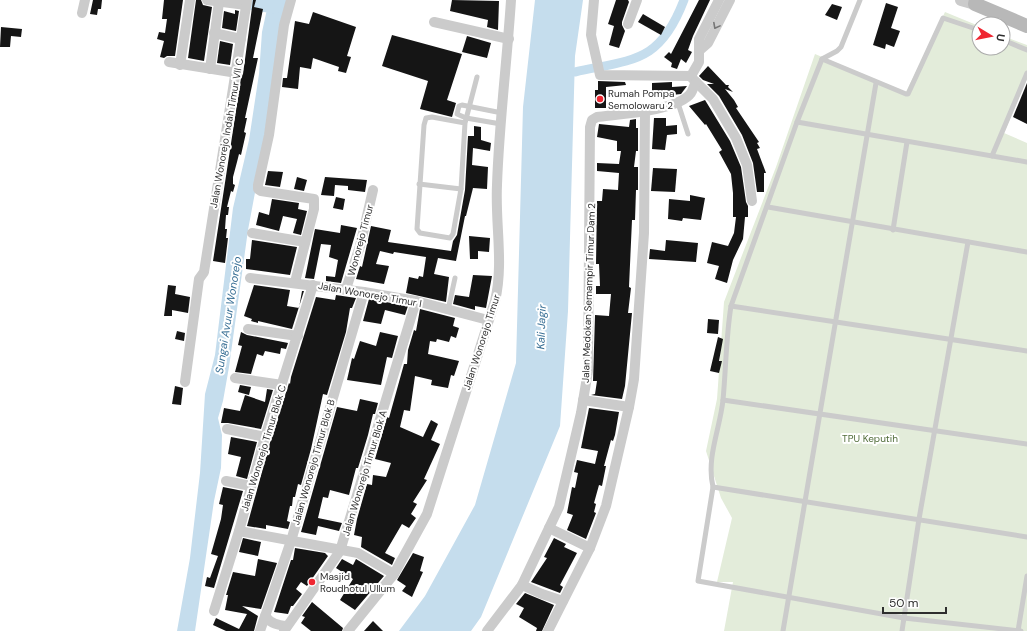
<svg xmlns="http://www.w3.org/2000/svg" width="1027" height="631" font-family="'DM Sans',sans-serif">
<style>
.green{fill:#e3ecda}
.water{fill:#c5dded}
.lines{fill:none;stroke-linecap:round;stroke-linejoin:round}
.canal{stroke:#c5dded;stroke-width:9}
.river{stroke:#c5dded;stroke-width:15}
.building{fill:#151515}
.service{stroke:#cbcbcb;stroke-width:5}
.minor{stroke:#cbcbcb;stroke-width:10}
.tertiary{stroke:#cbcbcb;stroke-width:12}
.secondary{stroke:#b8b8b8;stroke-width:14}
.oneway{stroke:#757575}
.poi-dot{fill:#ef2631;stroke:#fff;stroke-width:1.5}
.labels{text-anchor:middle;stroke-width:4;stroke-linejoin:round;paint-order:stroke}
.poi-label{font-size:10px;fill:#2e2e2e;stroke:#fff;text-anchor:start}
.street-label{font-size:10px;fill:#2e2e2e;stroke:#fff}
.park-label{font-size:10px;fill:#506c39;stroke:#fff}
.water-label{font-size:11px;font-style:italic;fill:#376e94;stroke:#fff}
</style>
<rect width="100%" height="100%" fill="#fff"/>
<!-- green -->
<path class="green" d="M945 12 979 26V48H1003V36L1027 45V79L1004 133 1027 143V631H724L733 582H717L732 518 721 498 706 451 717 399 724 302 776 167 815 54 906 92Z"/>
<!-- water -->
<g class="water">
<path d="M269 0H287L260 166 248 230 229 367 223 401 218 418 222 435 221 468 214 501 195 631H177L190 558 200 473 205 394 215 355 233 208 249 140 259 74 262 32Z"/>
<path d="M535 0H583L575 56 568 311 560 426 481 617 471 631H399L425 596 475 505 516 363 523 107Z"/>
</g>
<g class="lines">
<!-- canal -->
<path class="canal" d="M575 72C634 59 660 63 684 0"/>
<!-- river -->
<path class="river" d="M235 0 275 6"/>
</g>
<!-- building -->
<g class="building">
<path d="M93 0H102L101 9H98L97 15 90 14Z"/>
<path d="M164 0H183L175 56H167L164 58 160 57 164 41 157 39 159 32 165 33 167 19H162Z"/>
<path d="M196 0H201L203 5 212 7 204 61 188 58Z"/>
<path d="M253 0H256L254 7 263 9 253 58H258L245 118H247L244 132 246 133 241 155 239 154 237 162 233 177V184L235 185 233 192 231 191 227 207H229L228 215H226L225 229H227L226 238H228L225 263 213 261 241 78 243 74Z"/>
<path d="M452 0 499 1 498 30 487 27 488 20 450 11Z"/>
<path d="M616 0H628L629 2 622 22V25L625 31 619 48 609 45 614 26 608 24Z"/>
<path d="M699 0H710L693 36 688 50 692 52 686 63 681 59 677 69 671 67 672 63 664 57 669 52 671 54Z"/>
<path d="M886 3 898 7 891 28 900 31 894 47 886 44 885 49 873 45Z"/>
<path d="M832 4 842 7 837 20 825 15Z"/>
<path d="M235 10 239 11 236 31 222 28 224 11 235 14Z"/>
<path d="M313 12 356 27 347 56 351 57 346 73 338 71 339 67 313 58 311 69 300 67 298 89 282 87 283 78H287L295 21 309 24Z"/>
<path d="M643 14 665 27 661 35 638 22Z"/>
<path d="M1 27 22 29 21 37 11 36 10 47H0Z"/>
<path d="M392 35 462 54 447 100 456 103 452 117 420 109 428 81 382 66Z"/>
<path d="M467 36 491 43 487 58 462 52Z"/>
<path d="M220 41 233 44 230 65 217 63Z"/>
<path d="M708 66 726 85H729L728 87 733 92 725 89 734 100 738 107 736 108 759 142 757 143 760 148 757 149 766 173H764V192H757L753 163 742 135 719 96 707 84H714L703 80 699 76Z"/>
<path d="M598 81 625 82 626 85 606 87V108H595V90H598Z"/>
<path d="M672 82V87L687 86 681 94 672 95 671 97 659 96V94L652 93V83Z"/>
<path d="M1027 83V124L1013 117Z"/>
<path d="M705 100 730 141 741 167 746 202 748 206V217H745L743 239 733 260 727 283 715 279 719 266 707 263 712 242 728 246 734 233 736 217H733V193L731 174 719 152 722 150 706 124 705 125 689 106Z"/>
<path d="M654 118H666V126L677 125V134L667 135 665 150 652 149Z"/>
<path d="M636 119V128H638V151H636L634 167H638V190H636L635 220H632L629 287 631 288 628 313H632L625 386 622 399 591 395 595 394 597 381H593L595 315 609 316 611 294H596V286H600L599 264H596L597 201H602L603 189 618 190 619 173 597 171V163L619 164 621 151H617V141L597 137 599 124 629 127 630 120Z"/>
<path d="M474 126 481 127V140L491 143 490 151 473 148 472 165 488 167 487 189 473 188 466 216H465L456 261 438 258 434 274 449 277 446 302 406 293 409 277 418 279 419 276 423 277 426 257 394 252 393 254 380 251 376 264 389 266 384 284 356 279 360 266 362 267 371 226 391 230 388 242 451 251 453 241 457 235 465 190 468 136H474Z"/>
<path d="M653 168 677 169 675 192 651 191Z"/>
<path d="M268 171 283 172 280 187 265 185Z"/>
<path d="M297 177 307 180 304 191 294 189Z"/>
<path d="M325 177 367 180 365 192 348 190V186L335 185 334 196 321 195Z"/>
<path d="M690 195 705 198 701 220 683 218 682 221 668 219 669 199 690 201Z"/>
<path d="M336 197 345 199 343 210 333 208Z"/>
<path d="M272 199 299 203 298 209 307 211 301 235 293 233 297 219 283 216 279 231 256 225 259 212 269 215Z"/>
<path d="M341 225 357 228 341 283 326 281V276L335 277 338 260 329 257 331 245 321 244 314 279 305 278 315 229 340 233Z"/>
<path d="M469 236 490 238 489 252 478 251V259H470Z"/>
<path d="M252 240 297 247 290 275 246 269V259H250Z"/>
<path d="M666 240 698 243 696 262 649 259 650 249 665 251Z"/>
<path d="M473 275 492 276 486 308 475 306V310L453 304 455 295 469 297Z"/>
<path d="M168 285 176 286 175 294 190 297 188 313 172 310V316H164Z"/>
<path d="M254 285 290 290 287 306 299 308 302 291H304L292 329 258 321V323L251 321 252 319 244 316Z"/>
<path d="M336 295 356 298 352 308H350L346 332 327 395 323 394 311 449 301 485 298 484 295 497H293L292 506H290L287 521 290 522 288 529 266 525V529L247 526 271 439 289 383 290 384 291 377 316 297 335 300Z"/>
<path d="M369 299 408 306 405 315 385 310 381 324 363 321Z"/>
<path d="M420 309 455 318 453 326 459 328 456 338 451 336 449 342 437 339 436 342 430 341 428 354 459 361 454 376 451 375 448 388 431 385 432 380 415 376 410 411 404 410 400 427 423 437 431 420 438 424 431 440 440 444 424 479 427 480 413 502 417 504 411 514 416 518 409 528 402 524 385 553 395 558 392 565 361 547 362 537 354 535 357 519 367 484 372 485 373 475 386 477 391 463 375 459 387 417 389 418 404 364H407L408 350 414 330 416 331Z"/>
<path d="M708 319 719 320 718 334 707 333Z"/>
<path d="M177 331 185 333 184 341 175 339Z"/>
<path d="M241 332 247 335 288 343 286 349 281 348 280 354 265 351 263 356 257 354 251 374 235 372 242 346 238 345Z"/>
<path d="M380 332 398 336 392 358 387 357 381 385 347 380 352 358 354 359 360 341 376 346Z"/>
<path d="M718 337 723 339 719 361H722L719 373 710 371Z"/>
<path d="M240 385 251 387 249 395 238 392Z"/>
<path d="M175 386 183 388 181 405 172 404Z"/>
<path d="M267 389 273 390 261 429 228 423H221L224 408 240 411 245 395 265 402Z"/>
<path d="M360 399 378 403 375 414H373L368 435 358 468H356L349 495 330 490 328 498 323 497 318 518 342 523 339 531 318 526 316 535 301 532 337 407 357 411Z"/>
<path d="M589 408 619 412 615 435 613 441 611 440 604 466H606L602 486 599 485 594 503 596 504 594 512 596 513 586 539 567 530 573 515 567 513 572 487 575 488 578 473 574 472 577 460 595 464 598 451 581 448Z"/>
<path d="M231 437 257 442 247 479 236 476 241 457 228 454Z"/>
<path d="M223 487 243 491 214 588 205 586 207 577 210 578 218 556 211 554 221 519 223 505 219 504Z"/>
<path d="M243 538 261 542 258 556 239 552Z"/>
<path d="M554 538 566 544 564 547 577 553 560 585 563 587 560 593 531 582 547 558 544 557Z"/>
<path d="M295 548 325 553 328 556 307 586 301 582 296 589 302 594 293 606H291L288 614 274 612 291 560H293Z"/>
<path d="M413 553 424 557 420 571 423 572 412 597 402 591 406 586 397 580Z"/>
<path d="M258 559 277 563 261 609 242 606 258 616 254 631H226L213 625 216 618 239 629 247 614 225 610 228 595H226L233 572 255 576Z"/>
<path d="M342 559 353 565 356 559 384 576 355 610 340 600 353 579 336 568Z"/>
<path d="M525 593 554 605 542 631H536L537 628 519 617 524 608 516 604Z"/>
<path d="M312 602 343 628 342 631H311L301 623 305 617 302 616Z"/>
<path d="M373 621 383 631H364Z"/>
</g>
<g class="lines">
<!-- service -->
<g class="service">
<path d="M860 0 841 47 837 51 822 59 797 122 731 306C726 337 726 368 723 400 720 429 706 458 713 487L698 581 904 618 1021 631"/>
<path d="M1003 40 1027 50"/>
<path d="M822 59 906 94H908L943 18 979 30"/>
<path d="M678 103 688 134"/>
<path d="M797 122 1027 162"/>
<path d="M465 123 432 117 426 118 424 125 417 229 420 233 450 238 453 234 461 189 465 123 477 77"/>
<path d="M501 124 466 118 457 114 459 106 462 105 502 113"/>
<path d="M992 156 1027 73"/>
<path d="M419 184 461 189"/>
<path d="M768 207 1027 252"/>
<path d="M893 230 907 142"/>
<path d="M731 306 1027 351"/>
<path d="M448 310 455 278"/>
<path d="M723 400 1027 444"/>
<path d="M713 487 1027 537"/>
<path d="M783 631 876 83"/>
<path d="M902 631 919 519 968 242"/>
<path d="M1018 631 1027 576"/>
</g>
<!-- minor -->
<g class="minor">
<path d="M207 0 246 5"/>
<path d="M291 0 284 25 269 135 258 185V189L261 191 314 199V209L295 282"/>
<path d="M594 0 591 35 600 75 691 76"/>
<path d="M82 13 85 0"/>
<path d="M434 22 509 39"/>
<path d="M628 24 637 0"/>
<path d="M214 33 241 39"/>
<path d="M700 50 708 43 730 0"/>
<path d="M169 62 237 73"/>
<path d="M180 65 190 0"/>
<path d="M210 69 219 2"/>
<path d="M691 76 699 62V39L719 0"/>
<path d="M692 78 713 99 736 138 747 165 752 201"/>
<path d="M252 233 305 242"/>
<path d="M250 278 364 292 416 301 488 320"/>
<path d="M346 289 360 246 373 190"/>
<path d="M248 329 298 336"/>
<path d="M235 378 282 385"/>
<path d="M185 382 199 279 204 272 247 0"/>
<path d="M583 400 629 407"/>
<path d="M227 429 265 437"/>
<path d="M226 481 251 486"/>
<path d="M549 528 590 548"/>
<path d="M239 531 358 553 394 574"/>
<path d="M522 585 542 594 563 601"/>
<path d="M214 611 239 531 265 437 313 285"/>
<path d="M265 616C271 624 278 625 287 626"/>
<path d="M260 631 291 541 364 292"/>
<path d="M284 631 340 551 416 301"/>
<path d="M348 631 394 574 427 514 495 301C504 263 495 224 497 185 499 124 507 62 511 0"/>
<path d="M487 631 522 585 559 507 581 413 588 371 590 127 592 120 597 117C619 114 678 111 691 93 693 90 694 85 696 82"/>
<path d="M548 631 590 548 606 506 629 407 634 379 644 233 645 111"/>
</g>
<!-- tertiary -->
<path class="tertiary" d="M961 0 975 4"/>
<!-- secondary -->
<path class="secondary" d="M976 0 975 4 1027 26"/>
</g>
<!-- one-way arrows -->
<defs><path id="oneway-chevron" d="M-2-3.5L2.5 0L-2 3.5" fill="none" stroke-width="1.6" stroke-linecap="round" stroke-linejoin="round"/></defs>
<use class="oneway" href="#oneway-chevron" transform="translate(716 26) rotate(118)"/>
<!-- markers -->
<g class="poi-dot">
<circle cx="600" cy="99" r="4"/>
<circle cx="312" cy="582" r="4"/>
</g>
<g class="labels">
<!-- poi labels -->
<g class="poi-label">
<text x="608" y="97">Rumah Pompa<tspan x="608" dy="12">Semolowaru 2</tspan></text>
<text x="320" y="580">Masjid<tspan x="320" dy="12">Roudhotul Ullum</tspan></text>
</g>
<!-- street labels -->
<g class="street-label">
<text transform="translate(226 133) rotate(-80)" y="4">Jalan Wonorejo Indah Timur VII C</text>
<text transform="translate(360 240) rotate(-75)" y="4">Wonorejo Timur</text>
<text transform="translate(588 293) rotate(-88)" y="4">Jalan Medokan Semampir Timur Dam 2</text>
<text transform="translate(370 294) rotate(10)" y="4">Jalan Wonorejo Timur I</text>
<text transform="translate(481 342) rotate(-72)" y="4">Jalan Wonorejo Timur</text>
<text transform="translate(263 448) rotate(-73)" y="4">Jalan Wonorejo Timur Blok C</text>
<text transform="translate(313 462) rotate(-74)" y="4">Jalan Wonorejo Timur Blok B</text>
<text transform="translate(364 473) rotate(-73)" y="4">Jalan Wonorejo Timur Blok A</text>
</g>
<!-- park labels -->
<g class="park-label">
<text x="870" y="442">TPU Keputih</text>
</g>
<!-- water labels -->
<g class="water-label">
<text transform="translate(228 315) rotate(-81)" y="4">Sungai Avuur Wonorejo</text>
<text transform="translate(541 327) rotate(-88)" y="4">Kali Jagir</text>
</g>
</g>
<!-- north arrow -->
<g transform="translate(991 36) rotate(100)"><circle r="19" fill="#ffffff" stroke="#ababab"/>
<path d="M0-3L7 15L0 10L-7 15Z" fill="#ef2631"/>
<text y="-6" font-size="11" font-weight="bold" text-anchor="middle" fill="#2e2e2e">U</text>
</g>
<!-- scale -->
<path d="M883 607v6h63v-6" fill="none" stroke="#2e2e2e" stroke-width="2"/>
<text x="889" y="607" font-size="12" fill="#2e2e2e" stroke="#ffffff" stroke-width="3" paint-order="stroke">50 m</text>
</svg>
